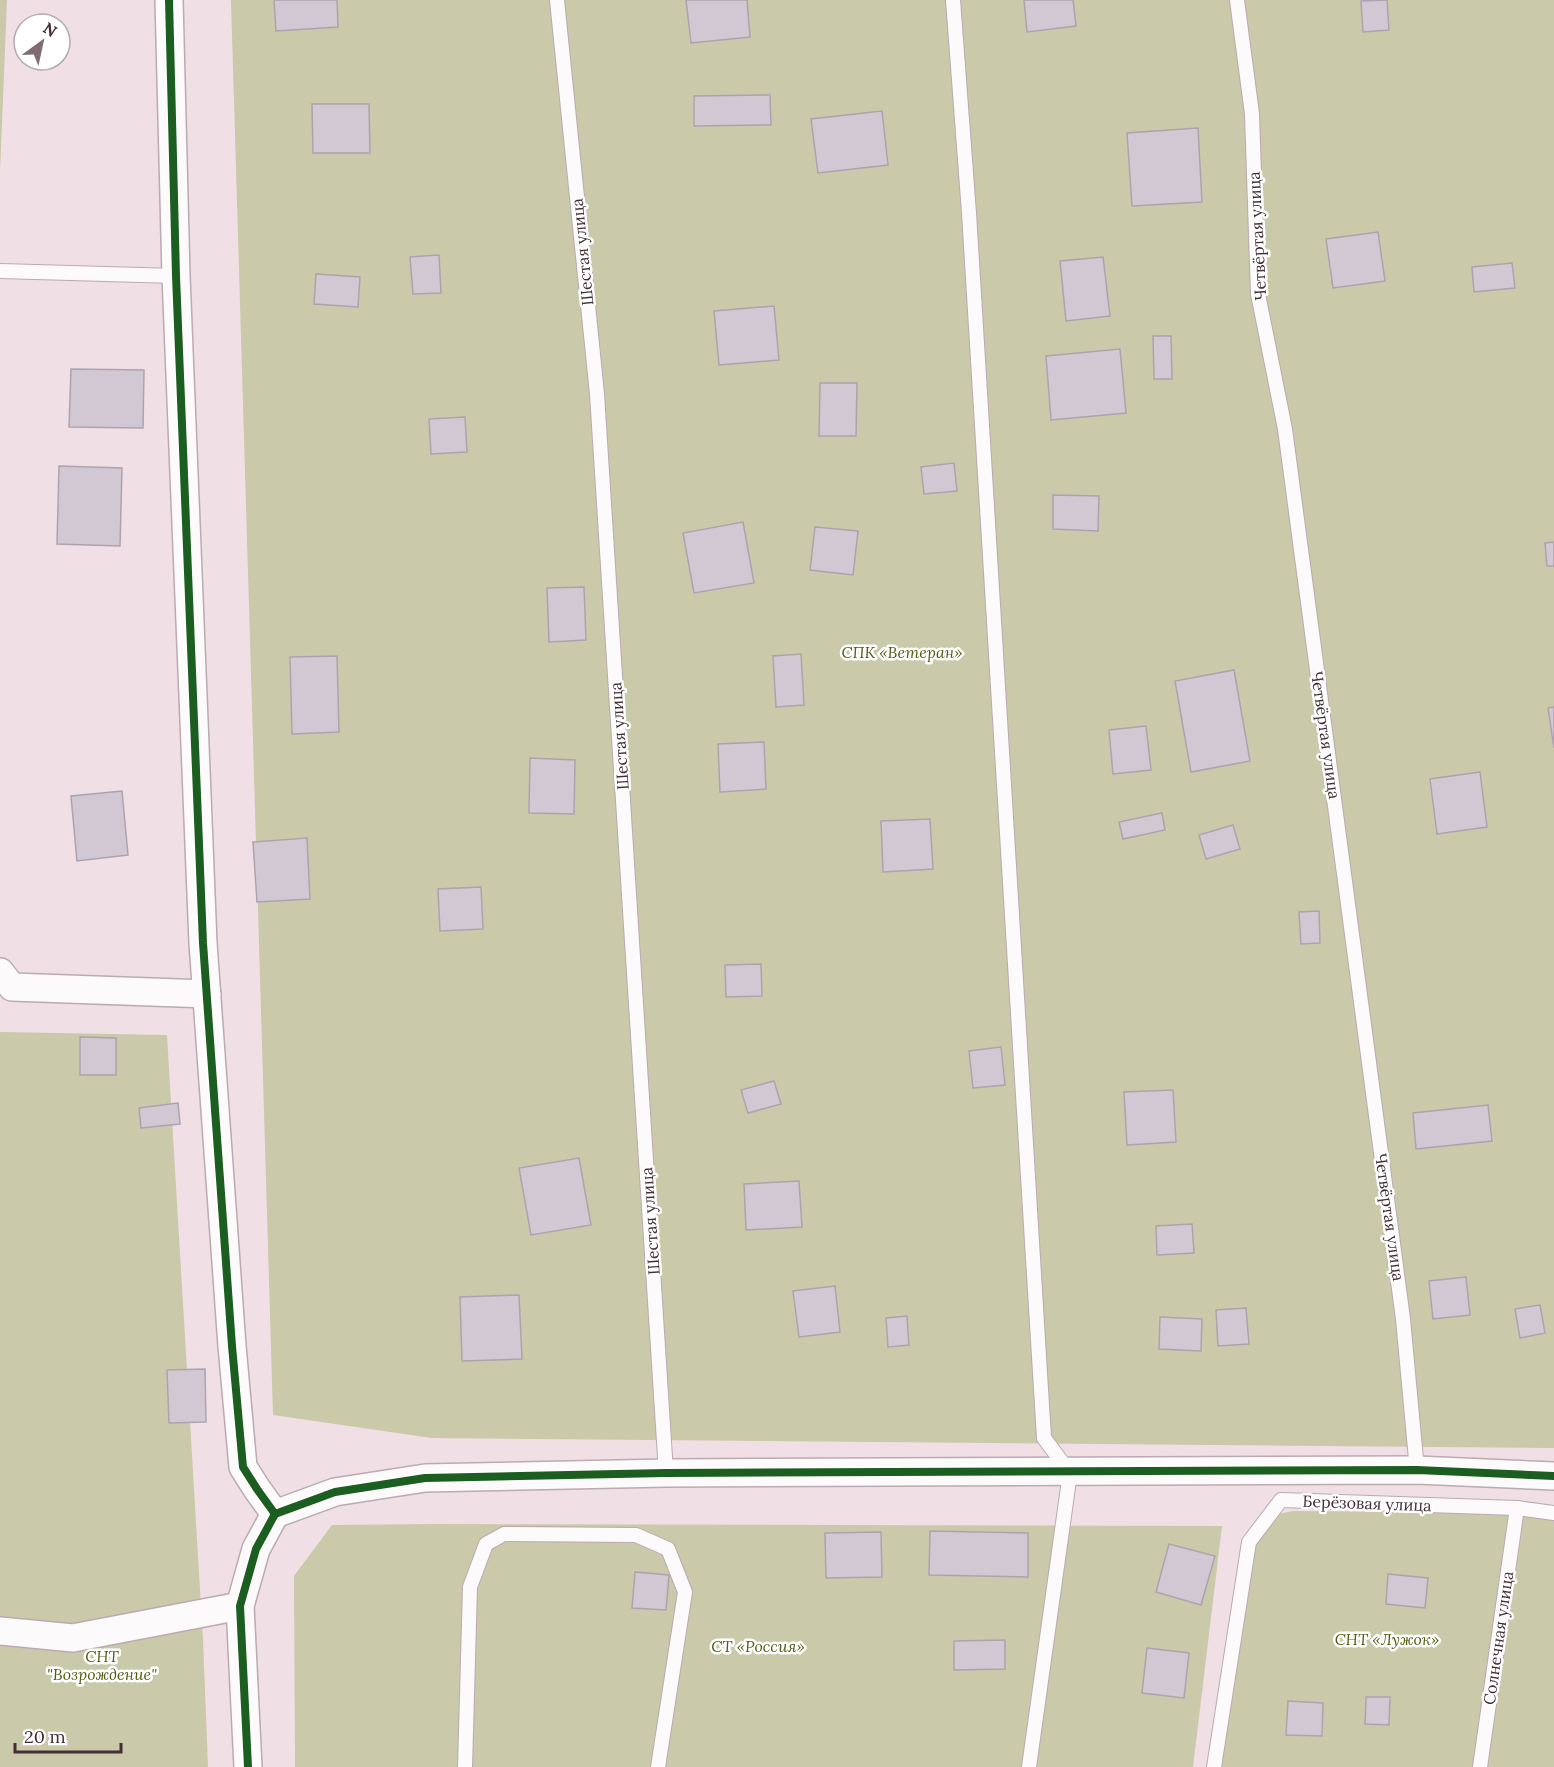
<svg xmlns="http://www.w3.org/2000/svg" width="1554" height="1767" font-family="Lora,serif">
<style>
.green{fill:#cac9aa}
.building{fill:#d2c8d3;stroke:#ada3ae;stroke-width:1.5}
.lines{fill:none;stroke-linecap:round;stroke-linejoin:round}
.lane-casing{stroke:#bbaab0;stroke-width:16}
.street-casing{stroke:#bbaab0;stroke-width:30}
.lane{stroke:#fdfafb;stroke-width:14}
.street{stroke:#fdfafb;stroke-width:27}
.cycleway-casing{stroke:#fff;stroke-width:11}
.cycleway{stroke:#1b5e20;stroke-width:8}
.labels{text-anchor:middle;stroke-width:5;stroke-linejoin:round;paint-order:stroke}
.street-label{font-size:16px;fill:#432e35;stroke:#fff}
.park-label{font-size:16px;font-style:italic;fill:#525f12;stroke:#fff}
</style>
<rect width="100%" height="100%" fill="#f0dfe4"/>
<!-- green -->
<g class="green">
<path d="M0 0H7L0 172Z"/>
<path d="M231 0H1554V1448L432 1438 273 1415Z"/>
<path d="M0 1032 167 1035 203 1640 208 1767H0Z"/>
<path d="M1293 1511 1554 1513V1767H1221L1259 1518Z"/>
<path d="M436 1524 1222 1526 1193 1767H295L294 1576 332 1525Z"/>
</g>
<!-- building -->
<g class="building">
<path d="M274 0H337L338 27 276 31Z"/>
<path d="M686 0H747L750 37 691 43Z"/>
<path d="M1024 0H1073L1076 26 1027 32Z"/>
<path d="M1387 0 1389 30 1363 32 1361 1Z"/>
<path d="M770 95 771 125 694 126V96Z"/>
<path d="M312 104H369L370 153H313Z"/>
<path d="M882 111 888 165 818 173 811 119Z"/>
<path d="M1198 128 1202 202 1132 206 1127 133Z"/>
<path d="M1378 232 1385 281 1333 288 1326 239Z"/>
<path d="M439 255 441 293 413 294 410 257Z"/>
<path d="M1103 257 1110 316 1066 321 1060 261Z"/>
<path d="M1512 263 1515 288 1474 292 1472 267Z"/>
<path d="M316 274 360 277 358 307 314 304Z"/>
<path d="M774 306 779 360 719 365 714 311Z"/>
<path d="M1153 336H1171L1172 379H1154Z"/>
<path d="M1120 349 1126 413 1051 420 1046 356Z"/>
<path d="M71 369 144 370 143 428 69 427Z"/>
<path d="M820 383H857L856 436H819Z"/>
<path d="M465 417 467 452 431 454 429 419Z"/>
<path d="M954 463 957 491 924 494 921 467Z"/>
<path d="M59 466 122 468 120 546 57 544Z"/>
<path d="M1053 495 1099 496 1098 531 1053 529Z"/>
<path d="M743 522 754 583 694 593 683 533Z"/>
<path d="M815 527 858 531 853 575 810 570Z"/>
<path d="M1554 542V566H1547L1545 543Z"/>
<path d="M584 587 586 640 549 642 547 588Z"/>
<path d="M801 654 804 705 776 707 773 656Z"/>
<path d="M337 656 339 732 292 734 290 657Z"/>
<path d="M1234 670 1250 761 1191 772 1175 681Z"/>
<path d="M1554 707V748L1548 708Z"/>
<path d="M1146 726 1151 770 1113 774 1109 730Z"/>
<path d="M764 742 766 789 720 792 718 744Z"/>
<path d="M530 758 575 760 574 814 529 813Z"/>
<path d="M1480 772 1487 827 1437 834 1430 779Z"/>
<path d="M122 791 128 855 77 861 71 796Z"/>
<path d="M1162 813 1165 830 1123 839 1119 822Z"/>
<path d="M930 819 933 869 883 872 881 821Z"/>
<path d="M1233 825 1240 849 1206 859 1199 835Z"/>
<path d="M307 838 310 899 257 902 253 842Z"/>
<path d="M481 887 483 929 440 931 438 889Z"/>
<path d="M1319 911 1320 943 1301 944 1299 912Z"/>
<path d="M761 964 762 996 726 997 725 965Z"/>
<path d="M80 1037 116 1038V1075H80Z"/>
<path d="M1001 1047 1005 1085 973 1088 969 1051Z"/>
<path d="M774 1081 781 1104 748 1113 741 1090Z"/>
<path d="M1173 1090 1176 1142 1127 1145 1124 1092Z"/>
<path d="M178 1103 180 1124 141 1128 139 1108Z"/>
<path d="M1488 1105 1492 1141 1416 1149 1413 1113Z"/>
<path d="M579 1158 591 1225 531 1235 519 1168Z"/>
<path d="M799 1181 802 1227 746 1230 744 1184Z"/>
<path d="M1192 1224 1194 1253 1157 1255 1156 1226Z"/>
<path d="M1466 1277 1470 1315 1433 1319 1429 1281Z"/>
<path d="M835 1286 840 1332 799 1337 793 1291Z"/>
<path d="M519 1295 522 1359 462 1361 460 1297Z"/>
<path d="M1540 1305 1545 1333 1520 1338 1515 1309Z"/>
<path d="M1246 1308 1249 1344 1218 1346 1216 1310Z"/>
<path d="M907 1316 909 1345 888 1347 886 1318Z"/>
<path d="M1160 1317 1202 1319 1201 1351 1159 1349Z"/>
<path d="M205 1369 206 1422 169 1423 167 1370Z"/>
<path d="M930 1531 1028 1533V1577L929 1575Z"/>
<path d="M881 1532 882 1577 826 1578 825 1533Z"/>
<path d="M1169 1544 1215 1556 1201 1605 1156 1592Z"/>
<path d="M635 1572 669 1575 666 1610 632 1608Z"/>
<path d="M1388 1574 1428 1578 1425 1608 1386 1604Z"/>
<path d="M1005 1640V1669L954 1670V1641Z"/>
<path d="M1147 1648 1189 1653 1184 1698 1142 1693Z"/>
<path d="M1366 1697H1390L1389 1725 1365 1724Z"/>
<path d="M1288 1701 1323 1703 1322 1736 1286 1735Z"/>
</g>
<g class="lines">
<!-- lane casing -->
<g class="lane-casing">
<g id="lane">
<path d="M557 0 597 394 666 1473"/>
<path d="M953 0 969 213 1044 1438 1070 1473 1029 1767"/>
<path d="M1237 0 1252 114 1258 294 1285 429 1403 1319 1417 1470"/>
<path d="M0 271 176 276"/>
<path d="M465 1767 470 1587 486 1544 504 1534 636 1535 668 1549 685 1592 658 1767"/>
<path d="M1214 1767 1249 1542 1281 1500 1517 1508 1554 1513"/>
<path d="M1480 1767 1517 1508"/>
</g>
</g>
<!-- street casing -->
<g class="street-casing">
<g id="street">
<path d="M169 0 176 276 203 943 232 1346 243 1467 257 1489 275 1514"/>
<path d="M0 972 12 987 207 994"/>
<path d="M0 1631 73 1638 240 1606"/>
<path d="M248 1767 240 1606 256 1549 275 1514 335 1492 425 1478 666 1473 1417 1470 1554 1476"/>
</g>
</g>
<!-- lane -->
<use href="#lane" class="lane"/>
<!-- street -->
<use href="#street" class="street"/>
<!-- cycleway casing -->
<g class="cycleway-casing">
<g id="cycleway">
<path d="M169 0 176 276 203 943 232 1346 243 1467 257 1489 275 1514"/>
<path d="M248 1767 240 1606 256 1549 275 1514 335 1492 425 1478 666 1473 1417 1470 1554 1476"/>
</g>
</g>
<!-- cycleway -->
<use href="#cycleway" class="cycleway"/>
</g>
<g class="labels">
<!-- street labels -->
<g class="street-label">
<text transform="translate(1257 236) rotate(-93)" y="6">Четвёртая улица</text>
<text transform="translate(582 252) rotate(-96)" y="6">Шестая улица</text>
<text transform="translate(1326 735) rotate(82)" y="6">Четвёртая улица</text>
<text transform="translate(619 736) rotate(-94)" y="6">Шестая улица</text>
<text transform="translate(1390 1217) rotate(82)" y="6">Четвёртая улица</text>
<text transform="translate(650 1221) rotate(-94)" y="6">Шестая улица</text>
<text transform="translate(1367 1503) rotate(2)" y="6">Берёзовая улица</text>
<text transform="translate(1498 1638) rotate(-82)" y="6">Солнечная улица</text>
</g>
<!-- park labels -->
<g class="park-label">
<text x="902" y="658">СПК «Ветеран»</text>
<text x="1387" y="1645">СНТ «Лужок»</text>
<text x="758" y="1652">СТ «Россия»</text>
<text x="102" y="1662">СНТ<tspan x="102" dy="18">"Возрождение"</tspan></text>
</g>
</g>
<!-- north arrow -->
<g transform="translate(42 42) rotate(33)"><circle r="28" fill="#ffffff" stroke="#b4abae" stroke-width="1.5"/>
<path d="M0-4.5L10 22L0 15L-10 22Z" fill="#806c72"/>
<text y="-9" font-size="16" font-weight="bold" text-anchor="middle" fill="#432e35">N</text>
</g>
<!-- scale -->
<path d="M15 1743v9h106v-9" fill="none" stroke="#432e35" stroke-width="3"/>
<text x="24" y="1743" font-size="18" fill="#432e35" stroke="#ffffff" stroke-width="4.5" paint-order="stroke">20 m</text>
</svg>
